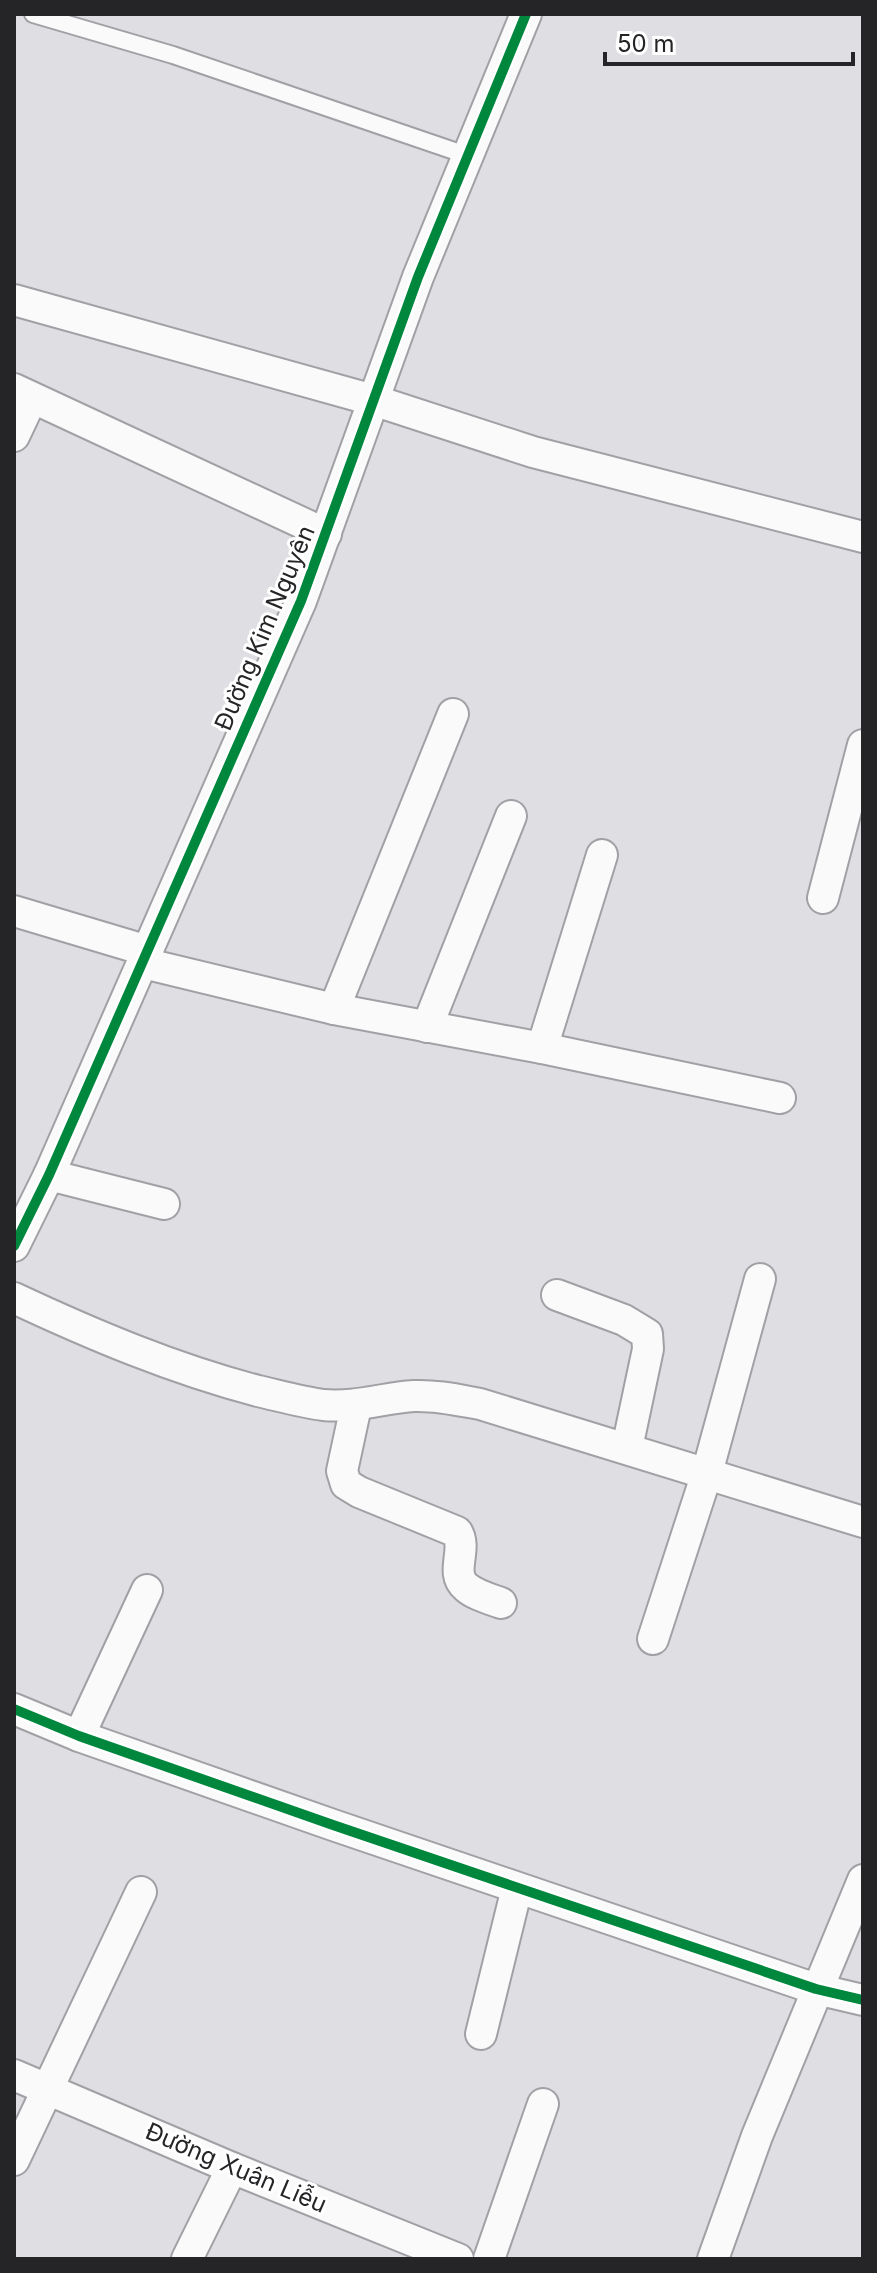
<svg xmlns="http://www.w3.org/2000/svg" width="877" height="2273" font-family="Inter,sans-serif">
<style>
.lines{fill:none;stroke-linecap:round;stroke-linejoin:round}
.service-casing{stroke:#a1a1a5;stroke-width:20}
.minor-casing{stroke:#a1a1a5;stroke-width:34}
.service{stroke:#fafafb;stroke-width:16}
.minor{stroke:#fafafb;stroke-width:30}
.cycleway-casing{stroke:#fff;stroke-width:15}
.cycleway{stroke:#00873e;stroke-width:10}
.labels{text-anchor:middle;stroke-width:6;stroke-linejoin:round;paint-order:stroke}
.street-label{font-size:24px;fill:#252427;stroke:#fff}
</style>
<rect width="100%" height="100%" fill="#dfdfe3"/>
<g class="lines">
<!-- service casing -->
<g class="service-casing">
<path id="service" d="M33 14 173 55 469 156"/>
</g>
<!-- minor casing -->
<g class="minor-casing">
<g id="minor">
<path d="M14 300 373 400 533 452 863 537"/>
<path d="M14 389 326 534"/>
<path d="M14 436 32 398"/>
<path d="M823 898 863 745"/>
<path d="M14 911 148 951"/>
<path d="M143 963 334 1009 542 1048 780 1098"/>
<path d="M334 1009 453 714"/>
<path d="M427 1027 511 816"/>
<path d="M542 1048 602 855"/>
<path d="M49 1175 164 1204"/>
<path d="M14 1246 49 1175 301 601 418 277 526 14"/>
<path d="M557 1295 624 1320 647 1334 648 1349 627 1448"/>
<path d="M14 1298C93 1335 174 1369 258 1391 280 1396 301 1402 323 1405 355 1408 383 1398 414 1396 436 1395 458 1400 480 1404L863 1522"/>
<path d="M356 1406 342 1471 346 1484 359 1492 457 1532C468 1549 449 1573 466 1587 475 1595 490 1599 501 1603"/>
<path d="M653 1639 707 1473 760 1279"/>
<path d="M14 1709 79 1736 333 1825 816 1989 863 2000"/>
<path d="M79 1736 147 1590"/>
<path d="M481 2034 517 1888"/>
<path d="M14 2075 232 2168 458 2259"/>
<path d="M14 2160 141 1892"/>
<path d="M187 2259 232 2168"/>
<path d="M489 2259 543 2104"/>
<path d="M713 2259 757 2136 863 1880"/>
</g>
</g>
<!-- service -->
<use href="#service" class="service"/>
<!-- minor -->
<use href="#minor" class="minor"/>
<!-- cycleway casing -->
<g class="cycleway-casing">
<g id="cycleway">
<path d="M14 1246 49 1175 301 601 418 277 526 14"/>
<path d="M14 1709 79 1736 333 1825 816 1989 863 2000"/>
</g>
</g>
<!-- cycleway -->
<use href="#cycleway" class="cycleway"/>
</g>
<g class="labels">
<!-- street labels -->
<g class="street-label">
<text transform="translate(265 628) rotate(-67)" y="8">Đường Kim Nguyên</text>
<text transform="translate(236 2168) rotate(23)" y="8">Đường Xuân Liễu</text>
</g>
</g>
<!-- border -->
<rect width="877" height="2273" fill="none" stroke="#252427" stroke-width="32"/>
<!-- scale -->
<path d="M605 52v12h248v-12" fill="none" stroke="#252427" stroke-width="4"/>
<text x="617" y="52" font-size="24" fill="#252427" stroke="#ffffff" stroke-width="6" paint-order="stroke">50 m</text>
</svg>
